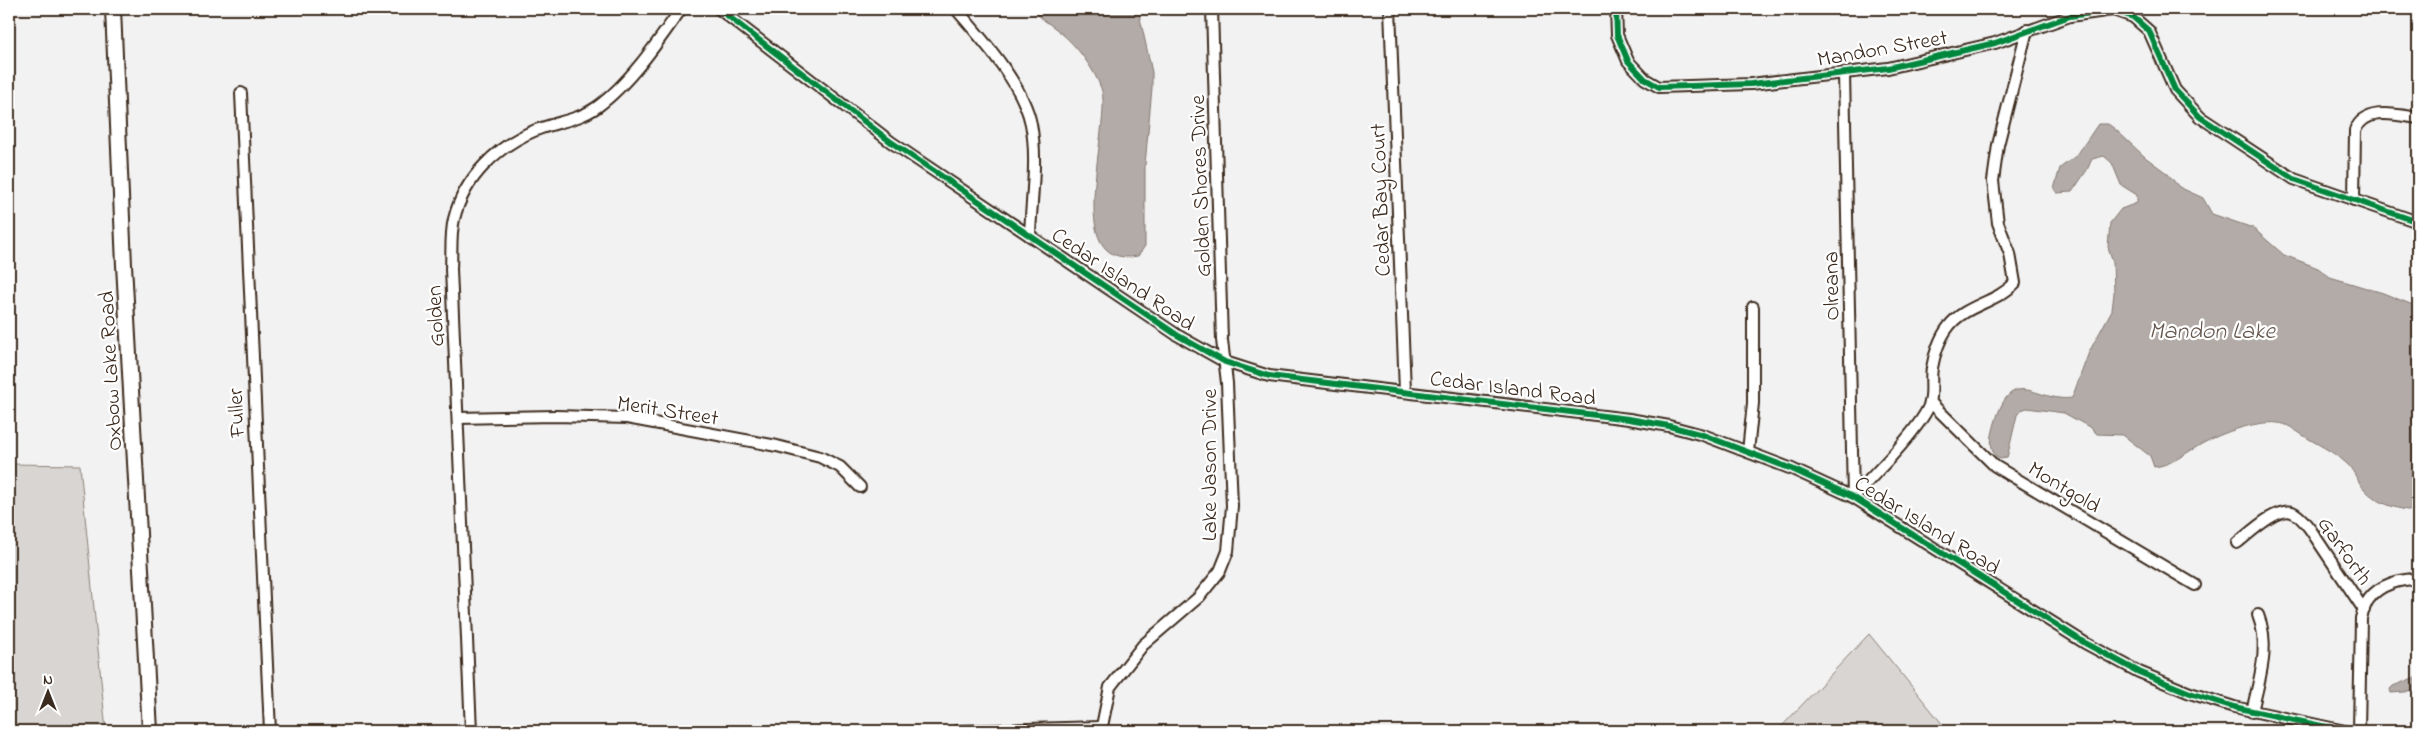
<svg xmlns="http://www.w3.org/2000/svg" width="2427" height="740" font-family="'Indie Flower',sans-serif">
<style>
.green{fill:#d8d5d2;stroke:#8a8078}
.water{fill:#b2aba7;stroke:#827770}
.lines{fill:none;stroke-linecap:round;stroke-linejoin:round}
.street-casing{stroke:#3b2a1e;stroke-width:14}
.secondary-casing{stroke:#3b2a1e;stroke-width:18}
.street{stroke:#fff;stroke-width:10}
.secondary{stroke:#fff;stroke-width:14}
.cycleway-casing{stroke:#fff;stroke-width:9}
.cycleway{stroke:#00873e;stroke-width:6}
.labels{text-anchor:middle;stroke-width:4.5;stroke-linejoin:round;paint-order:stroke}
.street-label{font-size:22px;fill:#3b2a1e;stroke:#fff}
.water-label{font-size:24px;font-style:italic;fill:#65574e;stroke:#fff}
</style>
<rect width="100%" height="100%" fill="#f3f2f2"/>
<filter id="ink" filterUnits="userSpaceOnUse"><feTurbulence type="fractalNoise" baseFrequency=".02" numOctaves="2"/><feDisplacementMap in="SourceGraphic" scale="10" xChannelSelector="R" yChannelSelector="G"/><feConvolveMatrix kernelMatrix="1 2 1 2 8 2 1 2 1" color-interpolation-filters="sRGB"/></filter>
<g filter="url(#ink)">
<!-- green -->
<g class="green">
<path d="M9 464 80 465 106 731H9Z"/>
<path d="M1869 634 1948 731H1779L1782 726Z"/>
</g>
<!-- water -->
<g class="water">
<path d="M1033 9H1138L1152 72V88L1145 165V246L1138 256C1058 271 1114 123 1101 88 1094 69 1077 46 1061 33 1051 24 1042 21 1033 9Z"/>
<path d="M2098 124H2108L2115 129 2145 157 2168 174 2179 187 2203 198 2212 214 2253 228 2284 255 2318 268 2330 277 2383 293 2418 307V511C2397 510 2374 503 2361 485 2356 478 2353 469 2346 463 2333 451 2316 444 2301 434 2293 429 2288 424 2278 423 2255 420 2215 435 2195 448 2181 456 2171 465 2154 467L2150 456 2123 435 2097 434 2091 428 2064 413 2027 408 2021 410 2017 415 2007 458 2000 459 1996 456C1988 446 1992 434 1995 423 2012 363 2036 403 2072 398L2089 352 2112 310 2114 293 2113 262 2108 247 2110 223 2121 209 2137 203V195L2121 185 2112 163 2104 156 2092 159 2087 170 2072 192 2057 193 2054 189 2060 168 2077 155Z"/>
<path d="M2418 676V691L2391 693 2390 689 2393 686Z"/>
</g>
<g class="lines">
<!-- street casing -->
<g class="street-casing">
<g id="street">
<path d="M719 9 891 142 1177 335 1225 362 1269 376 1629 419 1669 426 1703 435 1792 469 1853 497 2085 643 2139 672 2190 693 2234 707 2345 731"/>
<path d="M956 9C982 39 1023 84 1031 124 1038 160 1031 200 1030 236"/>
<path d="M1390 9 1405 391"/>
<path d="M1616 9 1617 35 1628 61 1645 79 1659 87 1751 84 1888 68 1995 43 2070 16 2113 10 2133 17 2149 31 2175 90 2200 117 2294 179 2418 222"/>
<path d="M1844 74 1853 497"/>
<path d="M241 93 270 731"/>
<path d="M2354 200 2355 131C2364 106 2397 115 2418 118"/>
<path d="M1930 402 1995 466 2195 585"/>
<path d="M458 418 556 416 627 418 777 446 820 457 840 467 860 487"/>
<path d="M1748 452 1753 403V307"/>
<path d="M1853 497C1872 477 1923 426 1930 403 1933 392 1930 379 1932 368 1934 355 1940 337 1949 326 1965 305 1996 303 2015 283L2010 254 1998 223 1993 181 1998 145 2027 30"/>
<path d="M2237 543C2249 534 2276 507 2292 512 2300 515 2305 523 2310 529L2364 610"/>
<path d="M2252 712C2259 679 2271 647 2258 615"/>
<path d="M471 731 451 269C452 253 450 235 454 219 464 178 497 146 536 130 556 122 579 120 597 107 629 84 658 42 681 9"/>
<path d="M958 731 1101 727"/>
<path d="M1101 731 1110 687 1143 645 1199 597 1220 571 1228 551 1232 506 1227 383 1222 340 1212 9"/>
<path d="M2359 731 2361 618C2363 612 2365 604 2369 599 2380 584 2401 579 2418 579"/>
</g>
</g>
<!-- secondary casing -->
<g class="secondary-casing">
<path id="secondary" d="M113 9 124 265 150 731"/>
</g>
<!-- street -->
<use href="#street" class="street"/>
<!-- secondary -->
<use href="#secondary" class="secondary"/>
<!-- cycleway casing -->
<g class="cycleway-casing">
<g id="cycleway">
<path d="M719 9 891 142 1177 335 1225 362 1269 376 1629 419 1669 426 1703 435 1792 469 1853 497 2085 643 2139 672 2190 693 2234 707 2345 731"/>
<path d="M1616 9 1617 35 1628 61 1645 79 1659 87 1751 84 1888 68 1995 43 2070 16 2113 10 2133 17 2149 31 2175 90 2200 117 2294 179 2418 222"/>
</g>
</g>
<!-- cycleway -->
<use href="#cycleway" class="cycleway"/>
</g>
</g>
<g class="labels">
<!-- street labels -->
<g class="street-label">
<text transform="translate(1882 47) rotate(-10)" y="8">Mandon Street</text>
<text transform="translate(1199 186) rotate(-92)" y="8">Golden Shores Drive</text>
<text transform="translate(1379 200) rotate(-92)" y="8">Cedar Bay Court</text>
<text transform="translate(1124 278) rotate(34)" y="8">Cedar Island Road</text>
<text transform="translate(1830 286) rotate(-91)" y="8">Olreana</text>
<text transform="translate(434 316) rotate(-93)" y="8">Golden</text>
<text transform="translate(109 371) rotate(-93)" y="8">Oxbow Lake Road</text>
<text transform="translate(1513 387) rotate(7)" y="8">Cedar Island Road</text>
<text transform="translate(668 409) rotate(9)" y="8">Merit Street</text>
<text transform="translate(235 413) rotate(-93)" y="8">Fuller</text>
<text transform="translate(1208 465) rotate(-90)" y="8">Lake Jason Drive</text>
<text transform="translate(2065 486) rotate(31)" y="8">Montgold</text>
<text transform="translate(1928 524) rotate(32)" y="8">Cedar Island Road</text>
<text transform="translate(2346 550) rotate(55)" y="8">Garforth</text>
</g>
<!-- water labels -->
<g class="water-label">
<text x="2212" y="338">Mandon Lake</text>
</g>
</g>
<!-- margin -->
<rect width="2427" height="740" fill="none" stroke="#fff" stroke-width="30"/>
<rect x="15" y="15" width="2397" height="710" fill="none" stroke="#3b2a1e" stroke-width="2" filter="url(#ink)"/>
<!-- north arrow -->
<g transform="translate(48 692)" stroke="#ffffff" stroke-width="4" paint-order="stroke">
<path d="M0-4L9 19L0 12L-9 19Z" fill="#3b2a1e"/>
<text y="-8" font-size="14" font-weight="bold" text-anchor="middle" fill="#3b2a1e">N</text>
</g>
</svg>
